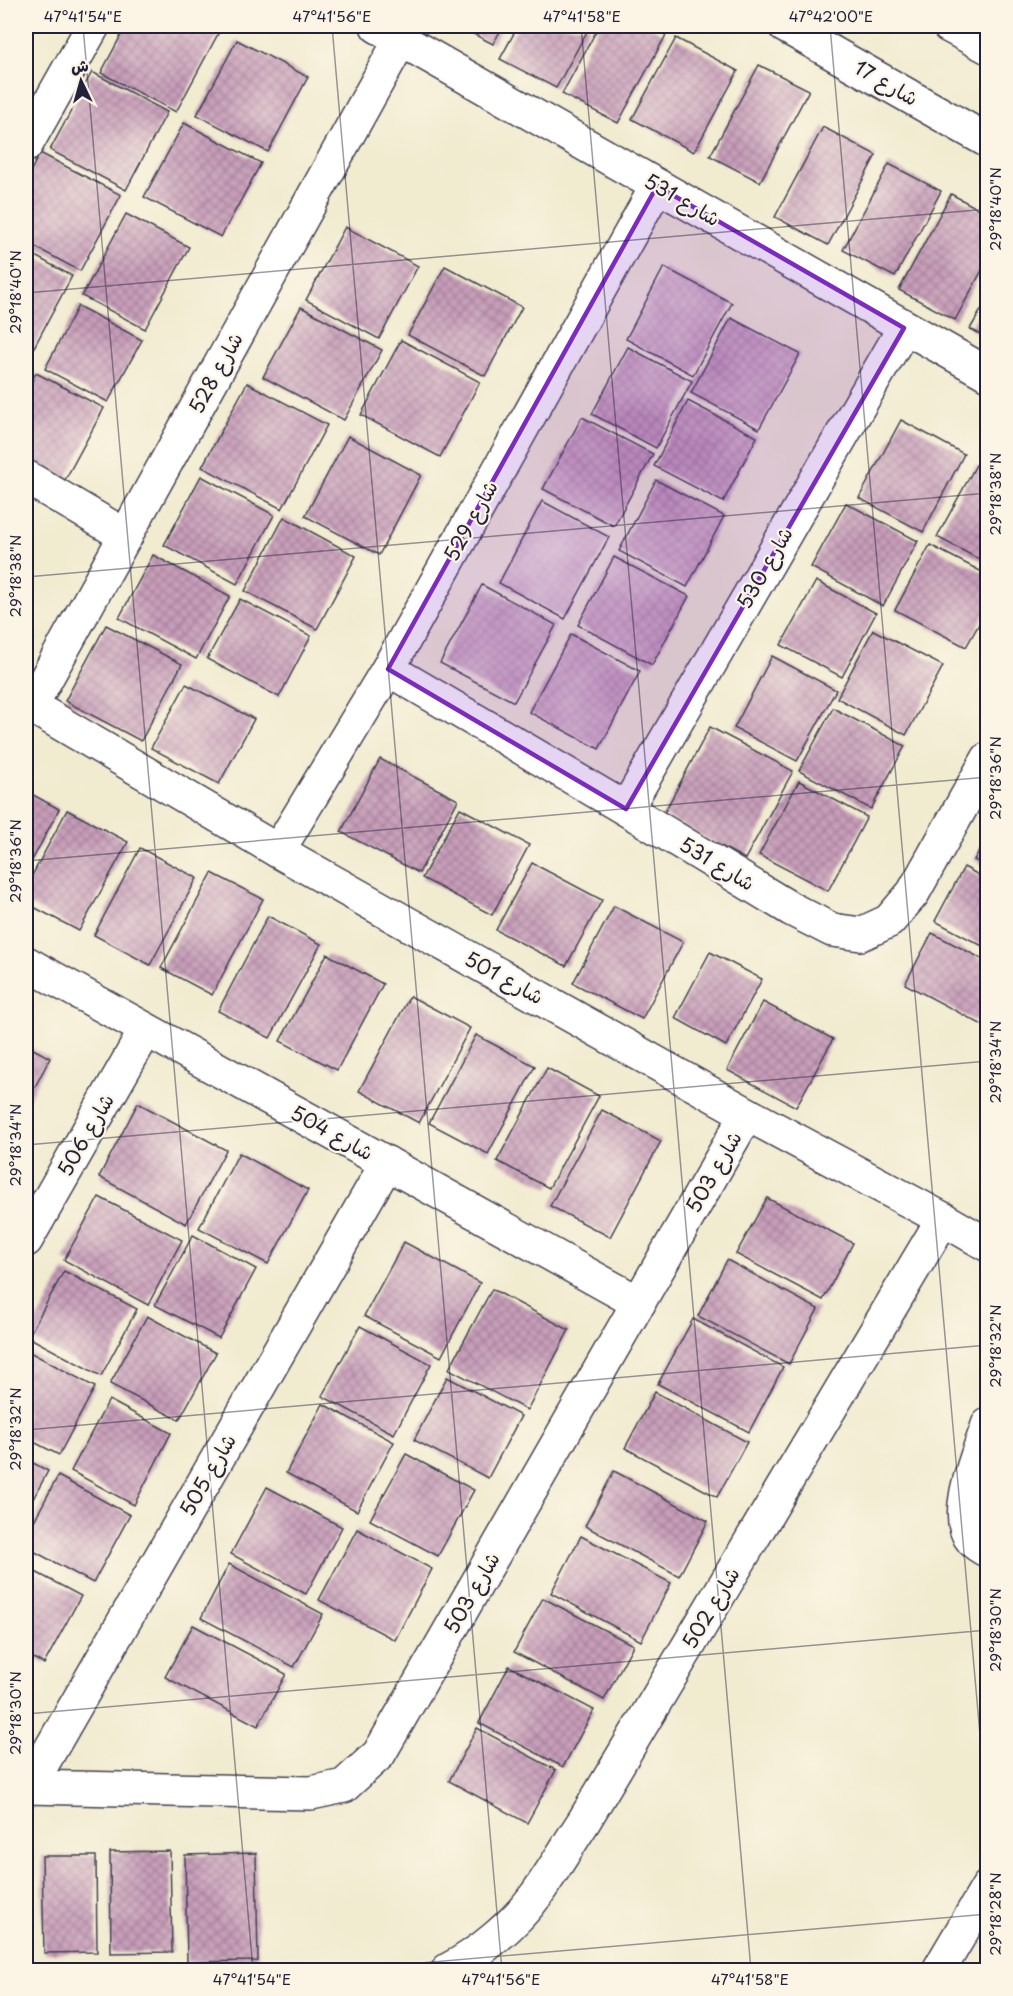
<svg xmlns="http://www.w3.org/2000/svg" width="1013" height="1996" font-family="'Playpen Sans','Playpen Sans Arabic',sans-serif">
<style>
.building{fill:url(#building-cross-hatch)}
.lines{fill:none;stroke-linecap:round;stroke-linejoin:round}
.minor-casing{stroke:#414051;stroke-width:36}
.minor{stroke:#fff;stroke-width:33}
.marked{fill:#7b2cbf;fill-opacity:0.2;stroke:#7b2cbf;stroke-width:4.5;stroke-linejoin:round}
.ticks{fill:none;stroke:#22223b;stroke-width:1.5;stroke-opacity:0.45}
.labels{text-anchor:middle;stroke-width:4.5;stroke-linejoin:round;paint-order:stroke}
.street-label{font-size:20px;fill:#22223b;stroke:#fcf5e5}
.neatline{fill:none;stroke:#22223b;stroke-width:2}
.ticks-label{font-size:15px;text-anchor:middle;fill:#22223b}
</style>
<defs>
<pattern id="building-cross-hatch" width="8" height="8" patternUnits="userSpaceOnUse" patternTransform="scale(1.5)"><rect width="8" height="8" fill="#c89eba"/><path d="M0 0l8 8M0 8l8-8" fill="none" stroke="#a28098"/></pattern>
</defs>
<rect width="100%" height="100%" fill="#fcf5e5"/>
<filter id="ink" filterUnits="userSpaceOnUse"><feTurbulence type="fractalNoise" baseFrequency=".0167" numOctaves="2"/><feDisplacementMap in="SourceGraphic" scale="12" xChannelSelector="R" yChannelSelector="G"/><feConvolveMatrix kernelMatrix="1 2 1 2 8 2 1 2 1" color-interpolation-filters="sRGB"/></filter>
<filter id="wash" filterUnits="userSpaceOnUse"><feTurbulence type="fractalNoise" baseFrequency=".008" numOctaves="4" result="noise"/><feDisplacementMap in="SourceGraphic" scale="24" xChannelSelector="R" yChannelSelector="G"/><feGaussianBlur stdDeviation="1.35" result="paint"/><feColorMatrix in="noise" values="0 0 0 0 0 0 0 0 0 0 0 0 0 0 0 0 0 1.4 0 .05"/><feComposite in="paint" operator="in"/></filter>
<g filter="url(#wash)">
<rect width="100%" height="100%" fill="#f1ebd0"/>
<g id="blocks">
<!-- building -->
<g class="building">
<path d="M126 26H207L219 32 176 112 101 73Z"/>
<path d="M458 26H503L493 44Z"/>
<path d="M518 26H590L556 88 500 59Z"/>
<path d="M599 26H647L666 35 618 123 562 94Z"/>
<path d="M676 38 738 71 694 152 632 119Z"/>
<path d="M237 40 308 77 268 152 197 115Z"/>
<path d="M759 65 809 90 760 182 710 156Z"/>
<path d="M92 72 167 112 126 190 50 150Z"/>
<path d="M184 123 261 163 221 237 144 197Z"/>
<path d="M823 127 876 155 828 245 775 217Z"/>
<path d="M40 153 121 195 80 271 26 242V180Z"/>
<path d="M889 164 941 191 895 277 843 250Z"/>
<path d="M951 194 988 214V259L955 320 899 290Z"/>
<path d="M126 214 189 247 145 329 82 296Z"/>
<path d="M345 227 418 266 379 339 306 300Z"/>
<path d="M26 251 72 276 32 351 26 348Z"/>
<path d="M445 266 522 307 485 376 408 335Z"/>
<path d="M664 267 732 303 693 375 626 339Z"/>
<path d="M988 298V338L970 329Z"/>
<path d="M78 306 142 340 108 402 45 369Z"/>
<path d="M301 307 382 350 344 420 263 377Z"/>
<path d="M731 318 800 354 759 429 691 393Z"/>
<path d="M401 340 480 382 440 457 361 415Z"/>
<path d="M628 347 692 381 656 448 592 414Z"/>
<path d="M36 373 104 408 65 480 26 459V393Z"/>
<path d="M247 383 327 425 282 509 202 467Z"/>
<path d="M688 401 757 437 723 502 654 466Z"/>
<path d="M582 417 653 454 614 526 543 489Z"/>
<path d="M901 420 964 454 923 532 859 498Z"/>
<path d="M348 436 421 475 379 555 305 516Z"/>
<path d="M976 465 988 471V564L937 537Z"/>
<path d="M201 476 274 515 237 584 164 545Z"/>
<path d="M656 480 724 516 687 587 619 551Z"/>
<path d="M542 501 609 537 565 619 499 583Z"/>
<path d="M846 503 918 541 883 606 811 567Z"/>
<path d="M284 517 356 556 317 629 245 591Z"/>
<path d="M930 545 988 575V608L966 647 895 610Z"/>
<path d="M153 555 230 596 196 659 119 618Z"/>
<path d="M614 557 689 596 652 665 578 625Z"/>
<path d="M816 581 876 613 842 677 781 645Z"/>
<path d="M482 585 556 625 514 702 440 663Z"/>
<path d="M240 599 311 636 279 697 207 659Z"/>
<path d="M106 625 182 664 141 741 65 701Z"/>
<path d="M873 630 943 666 906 735 837 698Z"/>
<path d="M571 634 640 671 599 749 529 712Z"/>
<path d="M772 656 836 690 797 761 734 728Z"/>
<path d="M186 684 254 719 219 784 151 748Z"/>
<path d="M833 708 905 746 871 809 799 771Z"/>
<path d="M710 727 793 771 745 859 663 815Z"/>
<path d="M380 759 458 800 419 873 341 832Z"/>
<path d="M799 781 867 817 828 891 759 855Z"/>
<path d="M26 791 59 809 26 872Z"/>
<path d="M460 808 529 845 492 915 422 878Z"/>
<path d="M67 810 128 842 79 931 26 903V887Z"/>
<path d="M988 835V867L974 860Z"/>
<path d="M140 848 197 878 150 965 94 935Z"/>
<path d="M532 863 602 900 566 966 496 930Z"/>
<path d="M964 867 988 880V949L935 921Z"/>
<path d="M212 873 263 899 212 995 161 968Z"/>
<path d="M614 906 683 942 642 1019 573 983Z"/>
<path d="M268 916 321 944 270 1038 218 1011Z"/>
<path d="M932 933 988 962V1028L905 984Z"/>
<path d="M710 952 762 979 726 1046 675 1018Z"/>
<path d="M327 954 383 984 337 1070 280 1041Z"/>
<path d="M410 996 470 1028 419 1123 359 1091Z"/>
<path d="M763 1002 833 1039 796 1107 727 1070Z"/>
<path d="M476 1035 535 1066 488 1154 429 1123Z"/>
<path d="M26 1045 50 1058 26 1104Z"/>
<path d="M547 1068 599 1096 549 1188 497 1161Z"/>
<path d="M138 1103 226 1150 186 1224 99 1177Z"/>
<path d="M602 1110 661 1141 610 1237 550 1206Z"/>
<path d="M239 1153 308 1190 268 1264 199 1228Z"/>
<path d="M99 1197 182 1240 148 1305 64 1260Z"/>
<path d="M767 1198 853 1243 823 1300 736 1254Z"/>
<path d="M193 1235 256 1269 219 1338 155 1305Z"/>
<path d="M404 1242 480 1283 441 1357 364 1316Z"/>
<path d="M727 1260 818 1309 789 1364 698 1316Z"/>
<path d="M64 1271 137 1309 101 1376 28 1337Z"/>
<path d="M492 1289 569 1330 527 1410 449 1369Z"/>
<path d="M147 1316 216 1353 179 1420 110 1384Z"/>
<path d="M693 1319 783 1367 749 1432 658 1384Z"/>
<path d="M360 1326 431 1364 394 1434 322 1396Z"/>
<path d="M26 1350 95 1387 59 1455 26 1438Z"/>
<path d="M447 1377 521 1416 488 1478 414 1440Z"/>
<path d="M655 1392 747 1442 717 1497 625 1448Z"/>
<path d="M109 1400 171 1433 134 1505 71 1471Z"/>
<path d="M323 1404 394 1442 357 1511 286 1473Z"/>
<path d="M406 1454 474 1490 438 1556 370 1520Z"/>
<path d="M26 1459 48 1471 26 1512Z"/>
<path d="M614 1471 708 1521 679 1576 585 1526Z"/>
<path d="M58 1476 130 1515 93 1583 26 1547V1536Z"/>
<path d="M267 1487 342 1527 306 1594 231 1554Z"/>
<path d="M357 1529 432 1569 395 1640 319 1600Z"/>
<path d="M581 1536 671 1583 641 1641 551 1593Z"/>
<path d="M229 1564 323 1614 294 1667 201 1618Z"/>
<path d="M26 1567 81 1596 44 1664 26 1654Z"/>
<path d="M543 1598 633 1645 604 1700 514 1652Z"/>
<path d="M193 1625 286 1674 258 1726 165 1677Z"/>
<path d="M509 1666 594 1710 563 1767 479 1723Z"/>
<path d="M477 1728 556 1770 527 1823 449 1781Z"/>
<path d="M26 1845H28L29 1955H26Z"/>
<path d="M170 1851 172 1952 111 1953 110 1852Z"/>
<path d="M256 1853 258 1961 187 1962 185 1855Z"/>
<path d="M42 1856H96L97 1952 44 1953Z"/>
</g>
</g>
</g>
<g filter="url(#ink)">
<use href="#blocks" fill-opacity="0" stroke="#414051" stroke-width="1.5"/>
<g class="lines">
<!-- minor casing -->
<g class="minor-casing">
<g id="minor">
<path d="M377 26 988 374"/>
<path d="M785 26 988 141"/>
<path d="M949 26 988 47"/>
<path d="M26 145 93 26"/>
<path d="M26 477 126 536"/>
<path d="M388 669 626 809 791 909 832 930 861 934 889 921 913 893 988 759"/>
<path d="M26 703 278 851 747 1114 943 1219 988 1245"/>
<path d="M31 706 401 39"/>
<path d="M626 809 904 328"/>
<path d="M278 851 388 669 657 186"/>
<path d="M26 963 639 1303"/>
<path d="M26 1240 146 1030"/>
<path d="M988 1425C979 1453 951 1515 972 1540 976 1544 982 1548 988 1551"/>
<path d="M26 1787 311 1793 344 1786 379 1754 747 1114"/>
<path d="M29 1787 387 1163"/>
<path d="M448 1970C479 1954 515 1924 536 1895 553 1871 568 1845 584 1821L943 1219"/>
<path d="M939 1970 988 1887"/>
</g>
</g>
<!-- minor -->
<use href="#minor" class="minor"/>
</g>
</g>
<!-- marked area -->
<path class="marked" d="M657 186 904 328 626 809 388 669Z"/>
<!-- ticks -->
<path class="ticks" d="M83 26 253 1970M332 26 502 1970M581 26 751 1970M830 26 988 1826M26 293 988 209M26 577 988 493M26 861 988 777M26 1145 988 1061M26 1430 988 1345M26 1714 988 1630M340 1970 988 1914"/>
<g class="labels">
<!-- street labels -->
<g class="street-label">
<text transform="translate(886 83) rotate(30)" y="7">شارع 17</text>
<text transform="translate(682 200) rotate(30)" y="7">شارع 531</text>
<text transform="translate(216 373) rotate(-61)" y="7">شارع 528</text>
<text transform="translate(471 521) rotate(-61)" y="7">شارع 529</text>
<text transform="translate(765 568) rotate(-60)" y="7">شارع 530</text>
<text transform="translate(717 864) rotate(31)" y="7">شارع 531</text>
<text transform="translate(504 978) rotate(29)" y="7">شارع 501</text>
<text transform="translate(332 1133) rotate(29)" y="7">شارع 504</text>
<text transform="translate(86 1135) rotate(-60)" y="7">شارع 506</text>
<text transform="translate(714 1172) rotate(-60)" y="7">شارع 503</text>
<text transform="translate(208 1475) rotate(-60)" y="7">شارع 505</text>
<text transform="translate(472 1593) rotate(-60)" y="7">شارع 503</text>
<text transform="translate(711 1608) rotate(-59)" y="7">شارع 502</text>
</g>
</g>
<!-- margin -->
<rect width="1013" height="1996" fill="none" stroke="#fcf5e5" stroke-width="66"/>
<!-- north arrow -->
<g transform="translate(81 81) rotate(355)" stroke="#fcf5e5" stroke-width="4.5" paint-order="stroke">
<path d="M0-4.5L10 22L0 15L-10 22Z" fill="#22223b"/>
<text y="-9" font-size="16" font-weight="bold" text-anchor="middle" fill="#22223b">ش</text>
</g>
<rect x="33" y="33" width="947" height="1930" class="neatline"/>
<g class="ticks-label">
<text x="83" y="22">47°41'54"E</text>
<text x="332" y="22">47°41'56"E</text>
<text x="582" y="22">47°41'58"E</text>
<text x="831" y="22">47°42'00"E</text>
<text transform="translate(996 209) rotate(-90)" y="5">29°18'40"N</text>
<text transform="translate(16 292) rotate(-90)" y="5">29°18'40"N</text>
<text transform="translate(996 494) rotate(-90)" y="5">29°18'38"N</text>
<text transform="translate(16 576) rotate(-90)" y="5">29°18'38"N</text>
<text transform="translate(996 778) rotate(-90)" y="5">29°18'36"N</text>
<text transform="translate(16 861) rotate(-90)" y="5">29°18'36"N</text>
<text transform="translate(996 1062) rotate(-90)" y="5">29°18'34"N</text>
<text transform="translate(16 1145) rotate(-90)" y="5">29°18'34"N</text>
<text transform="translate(996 1346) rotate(-90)" y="5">29°18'32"N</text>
<text transform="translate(16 1429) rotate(-90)" y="5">29°18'32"N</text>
<text transform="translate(996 1630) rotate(-90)" y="5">29°18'30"N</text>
<text transform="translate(16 1713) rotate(-90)" y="5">29°18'30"N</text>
<text transform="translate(996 1914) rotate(-90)" y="5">29°18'28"N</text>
<text x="252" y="1985">47°41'54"E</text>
<text x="501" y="1985">47°41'56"E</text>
<text x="750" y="1985">47°41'58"E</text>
</g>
</svg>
